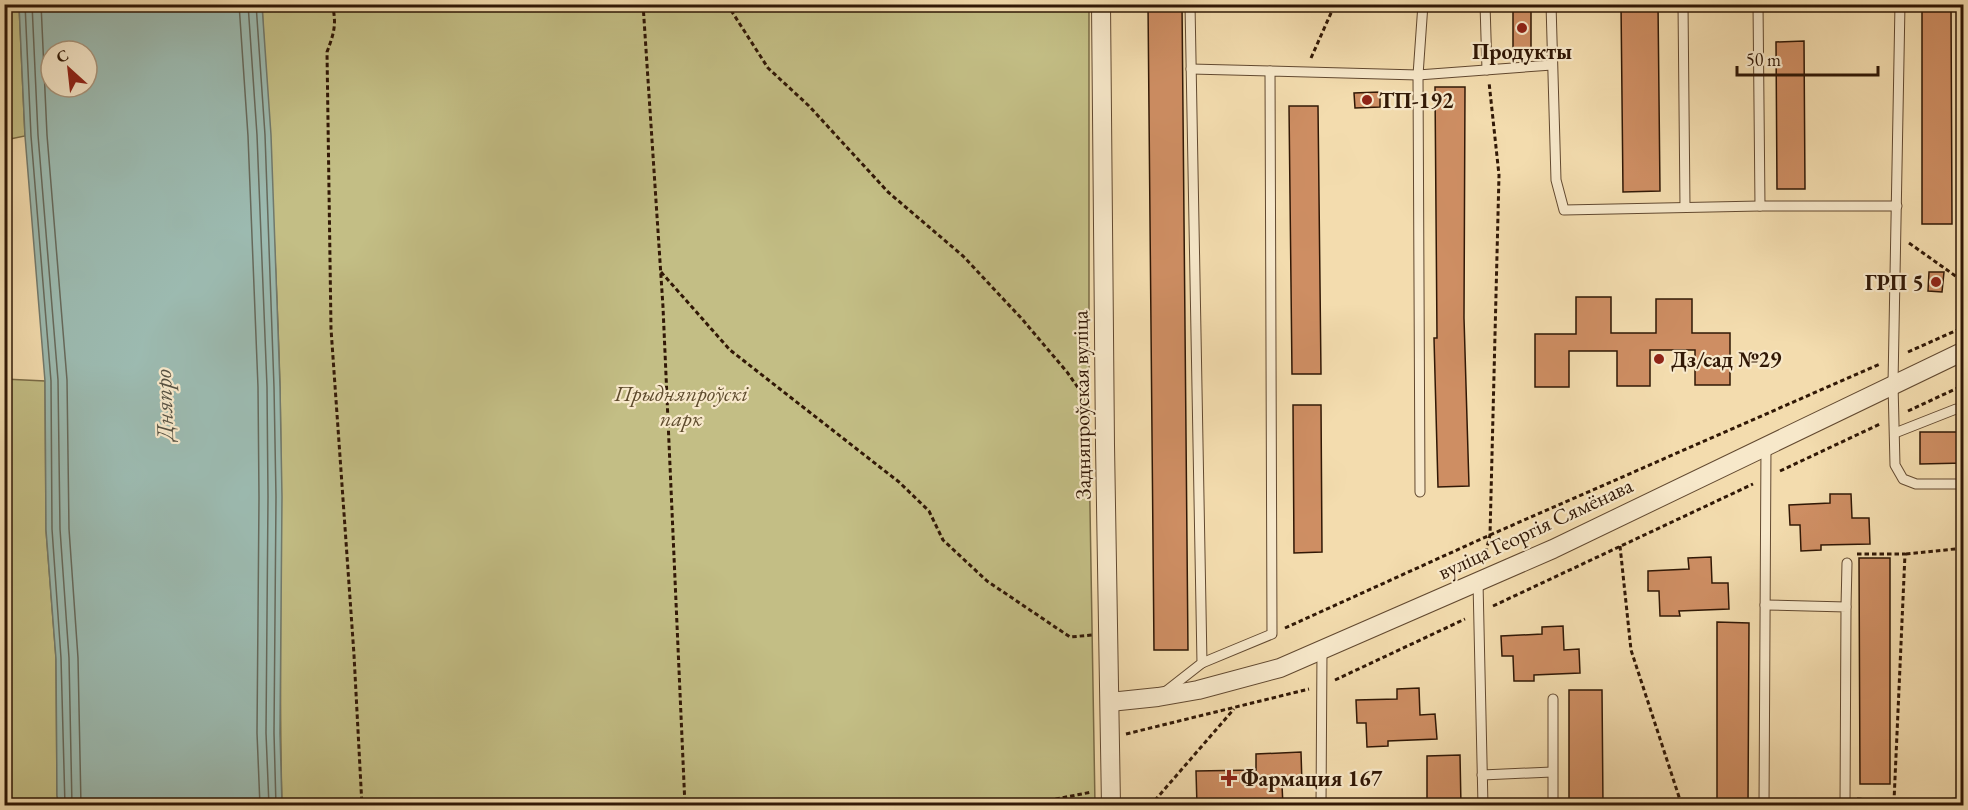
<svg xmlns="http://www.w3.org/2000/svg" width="1968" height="810" font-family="'EB Garamond',serif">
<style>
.green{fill:#c3be85;stroke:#7a6b46;stroke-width:1.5}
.water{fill:#9cbab0;stroke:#71796c;stroke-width:1.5;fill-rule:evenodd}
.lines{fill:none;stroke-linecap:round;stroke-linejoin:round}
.shore{stroke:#66695b;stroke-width:1.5}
.building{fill:#ce8e63;stroke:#311806;stroke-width:1.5}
.service-casing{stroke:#624930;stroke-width:11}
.minor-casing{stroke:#624930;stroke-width:20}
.path{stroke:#311806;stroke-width:3;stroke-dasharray:4.5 3;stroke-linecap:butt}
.service{stroke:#f7e8ca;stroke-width:9}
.minor{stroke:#f7e8ca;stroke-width:18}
.poi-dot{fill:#8f2418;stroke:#f7e8ca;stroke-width:2}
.labels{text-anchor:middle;stroke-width:4.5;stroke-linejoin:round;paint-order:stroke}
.poi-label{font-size:22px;font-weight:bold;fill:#311806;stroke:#f7e8ca;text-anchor:start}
.park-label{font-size:22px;font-style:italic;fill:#5d4a2c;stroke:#f7e8ca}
.street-label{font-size:22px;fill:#311806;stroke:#f7e8ca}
.water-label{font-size:24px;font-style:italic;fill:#565142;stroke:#f7e8ca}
</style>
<rect width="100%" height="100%" fill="#f3dcae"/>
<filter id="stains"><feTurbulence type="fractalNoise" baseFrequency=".00333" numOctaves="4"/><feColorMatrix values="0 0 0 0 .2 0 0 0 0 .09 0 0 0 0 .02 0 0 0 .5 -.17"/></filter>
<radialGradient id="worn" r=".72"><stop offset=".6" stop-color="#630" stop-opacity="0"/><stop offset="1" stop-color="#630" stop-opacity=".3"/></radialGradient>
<!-- green -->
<g class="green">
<path d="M5 5H19L25 136 5 140Z"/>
<path d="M262 5H1089V449L1095 805H282C278 667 283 528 280 389 277 261 268 133 262 5Z"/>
<path d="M4 379 45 381 46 530 56 658 57 795 59 805H5Z"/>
<path d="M1963 797V805H1940L1944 800Z"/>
</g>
<!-- water -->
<path class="water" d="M19 5H262L271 135 280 387 282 497 280 733 282 805H59L57 796 56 659 46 530 45 381 25 136ZM51 51H87V87H51Z"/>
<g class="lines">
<!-- shore -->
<g class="shore">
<path d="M25 4 31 136 51 381 52 529 61 658 65 806"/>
<path d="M32 4 38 135 58 380 60 529 69 658 72 806"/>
<path d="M41 4 47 135 67 380 69 529 78 658 81 806"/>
<path d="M239 4 248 136 258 387 259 498 257 733 260 806"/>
<path d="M248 4 257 135 267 387 268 497 266 733 269 806"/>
<path d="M256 4 265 135 274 387 276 497 274 733 276 806"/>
</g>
</g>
<!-- building -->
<g class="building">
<path d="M1148 4H1182L1188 650H1154Z"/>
<path d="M1621 4H1658L1660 191 1623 192Z"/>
<path d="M1922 4H1951L1952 224H1922Z"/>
<rect x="1513" y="6" width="18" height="45"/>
<path d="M1804 41 1805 189H1777L1776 42Z"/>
<path d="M1435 87H1465L1464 318 1469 486 1438 487 1434 338H1437Z"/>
<path d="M1380 92V107L1355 108 1354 93Z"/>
<path d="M1289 106H1318L1321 374H1292Z"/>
<path d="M1929 272H1944L1942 292 1928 291Z"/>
<path d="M1576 297H1611V333H1656V299H1692V333H1730V385H1695V350H1650V386H1617V351H1569V387H1535V334H1576Z"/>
<path d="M1293 405H1321L1322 552 1294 553Z"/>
<path d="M1920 432H1964V463L1920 464Z"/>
<path d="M1830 494H1851L1852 518H1869L1870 544 1821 545V550L1801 551 1800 525H1790L1789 505 1830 503Z"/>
<path d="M1711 557 1712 583H1728L1729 609 1679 611 1680 616H1660L1659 591H1648V571L1689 569 1688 558Z"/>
<path d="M1859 558H1890V784H1860Z"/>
<path d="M1717 622 1749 623 1748 806H1717Z"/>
<path d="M1563 626 1564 650 1579 649 1580 673 1534 675V681H1514L1513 656H1502L1501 636 1542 634V627Z"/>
<path d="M1419 688 1420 715 1435 714 1437 739 1388 741V746L1367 747 1366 723H1357L1356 700 1397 699V689Z"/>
<path d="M1569 690H1602L1603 806H1569Z"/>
<path d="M1301 752 1302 785H1282L1283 806H1197L1196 771 1256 770V754Z"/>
<path d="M1460 755 1461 806H1427V756Z"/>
</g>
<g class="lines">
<!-- service casing -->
<g class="service-casing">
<g id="service">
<path d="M1485 4 1487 70"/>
<path d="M1551 4 1556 180 1564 210 1760 206H1897"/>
<path d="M1683 4 1685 207"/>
<path d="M1758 4 1760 206"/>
<path d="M1900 4 1893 384 1895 465 1903 479 1916 484H1964"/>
<path d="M1191 69 1270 71"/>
<path d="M1895 433 1956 409H1964"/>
<path d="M1420 492 1418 75 1423 4"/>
<path d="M1478 582 1483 806"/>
<path d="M1765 605 1846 607 1845 806"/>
<path d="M1846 607 1847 563"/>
<path d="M1202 663 1272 634 1270 71 1418 75 1552 65"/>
<path d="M1165 692 1202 663 1190 4"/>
<path d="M1553 699V806"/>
<path d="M1482 775 1552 772"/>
<path d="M1321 806 1322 650"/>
<path d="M1764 806 1766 445"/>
</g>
</g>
<!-- minor casing -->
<g class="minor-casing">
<g id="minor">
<path d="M1101 4 1105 445 1111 806"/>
<path d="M1110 702 1158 697 1198 690 1280 668 1553 549 1964 351"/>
</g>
</g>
<!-- path -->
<g class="path">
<path d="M332 4C337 24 334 33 327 52L331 329 354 655 362 806"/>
<path d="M643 4 663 307 685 806"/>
<path d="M727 4 768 68 809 106 888 192 963 256 1022 319 1067 372 1086 399"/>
<path d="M1311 58 1335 4"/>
<path d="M1909 243 1964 282"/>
<path d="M661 272 730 350 899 482 929 511 943 540 987 581 1070 637 1092 635"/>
<path d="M1908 352 1964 327"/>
<path d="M1908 411 1964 385"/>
<path d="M1780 471 1880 424"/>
<path d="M1620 546 1631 650 1682 806"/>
<path d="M1857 554H1905L1894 801"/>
<path d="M1906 554 1964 548"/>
<path d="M1484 560 1490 535 1499 175 1489 82"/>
<path d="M1493 606 1753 484"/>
<path d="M1285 628 1490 535 1880 364"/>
<path d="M1335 680 1465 619"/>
<path d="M1126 734 1309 689"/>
<path d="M1857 799 1894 801 1899 806"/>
<path d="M1042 806 1056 799 1092 792"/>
<path d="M1150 806 1234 709"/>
</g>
<!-- service -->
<use href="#service" class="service"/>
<!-- minor -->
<use href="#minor" class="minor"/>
</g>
<!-- markers -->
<g class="poi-dot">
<circle cx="1522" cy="28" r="6"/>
<circle cx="1367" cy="100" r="6"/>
<circle cx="1936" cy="282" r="6"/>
<circle cx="1659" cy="359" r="6"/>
<path d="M1226 769h6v6h6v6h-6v6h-6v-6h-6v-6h6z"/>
</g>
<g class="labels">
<!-- poi labels -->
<g class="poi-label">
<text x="1522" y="59" text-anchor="middle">Продукты</text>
<text x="1379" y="108">ТП-192</text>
<text x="1924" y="290" text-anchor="end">ГРП 5</text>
<text x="1671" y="367">Дз/сад №29</text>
<text x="1241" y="786">Фармация 167</text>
</g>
<!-- park labels -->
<g class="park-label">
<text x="681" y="401">Прыдняпроўскі<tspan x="681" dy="25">парк</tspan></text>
</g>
<!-- street labels -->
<g class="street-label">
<text transform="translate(1081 405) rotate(-91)" y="8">Задняпроўская вуліца</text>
<text transform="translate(1535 528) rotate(-25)" y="8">вуліца Георгія Сямёнава</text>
</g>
<!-- water labels -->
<g class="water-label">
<text transform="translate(164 405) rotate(-92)" y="8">Дняпро</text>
</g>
</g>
<!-- margin -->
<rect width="1968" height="810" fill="none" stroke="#f3dcae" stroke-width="24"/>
<rect x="6" y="6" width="1956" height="798" fill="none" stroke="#311806" stroke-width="3"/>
<rect x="12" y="12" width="1944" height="786" fill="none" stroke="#311806" stroke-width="1.5"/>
<!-- north arrow -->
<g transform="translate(69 69) rotate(333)"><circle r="28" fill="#f7e8ca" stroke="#a8957c" stroke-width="1.5"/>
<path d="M0-4.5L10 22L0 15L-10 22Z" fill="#8f2418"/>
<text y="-9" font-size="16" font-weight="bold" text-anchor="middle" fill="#311806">С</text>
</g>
<!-- scale -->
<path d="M1737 66v9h141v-9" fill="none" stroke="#311806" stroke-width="3"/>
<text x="1746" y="66" font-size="18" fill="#311806" stroke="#f7e8ca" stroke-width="4.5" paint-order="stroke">50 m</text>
<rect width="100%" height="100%" filter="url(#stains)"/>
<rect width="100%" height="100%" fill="url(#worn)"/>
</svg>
